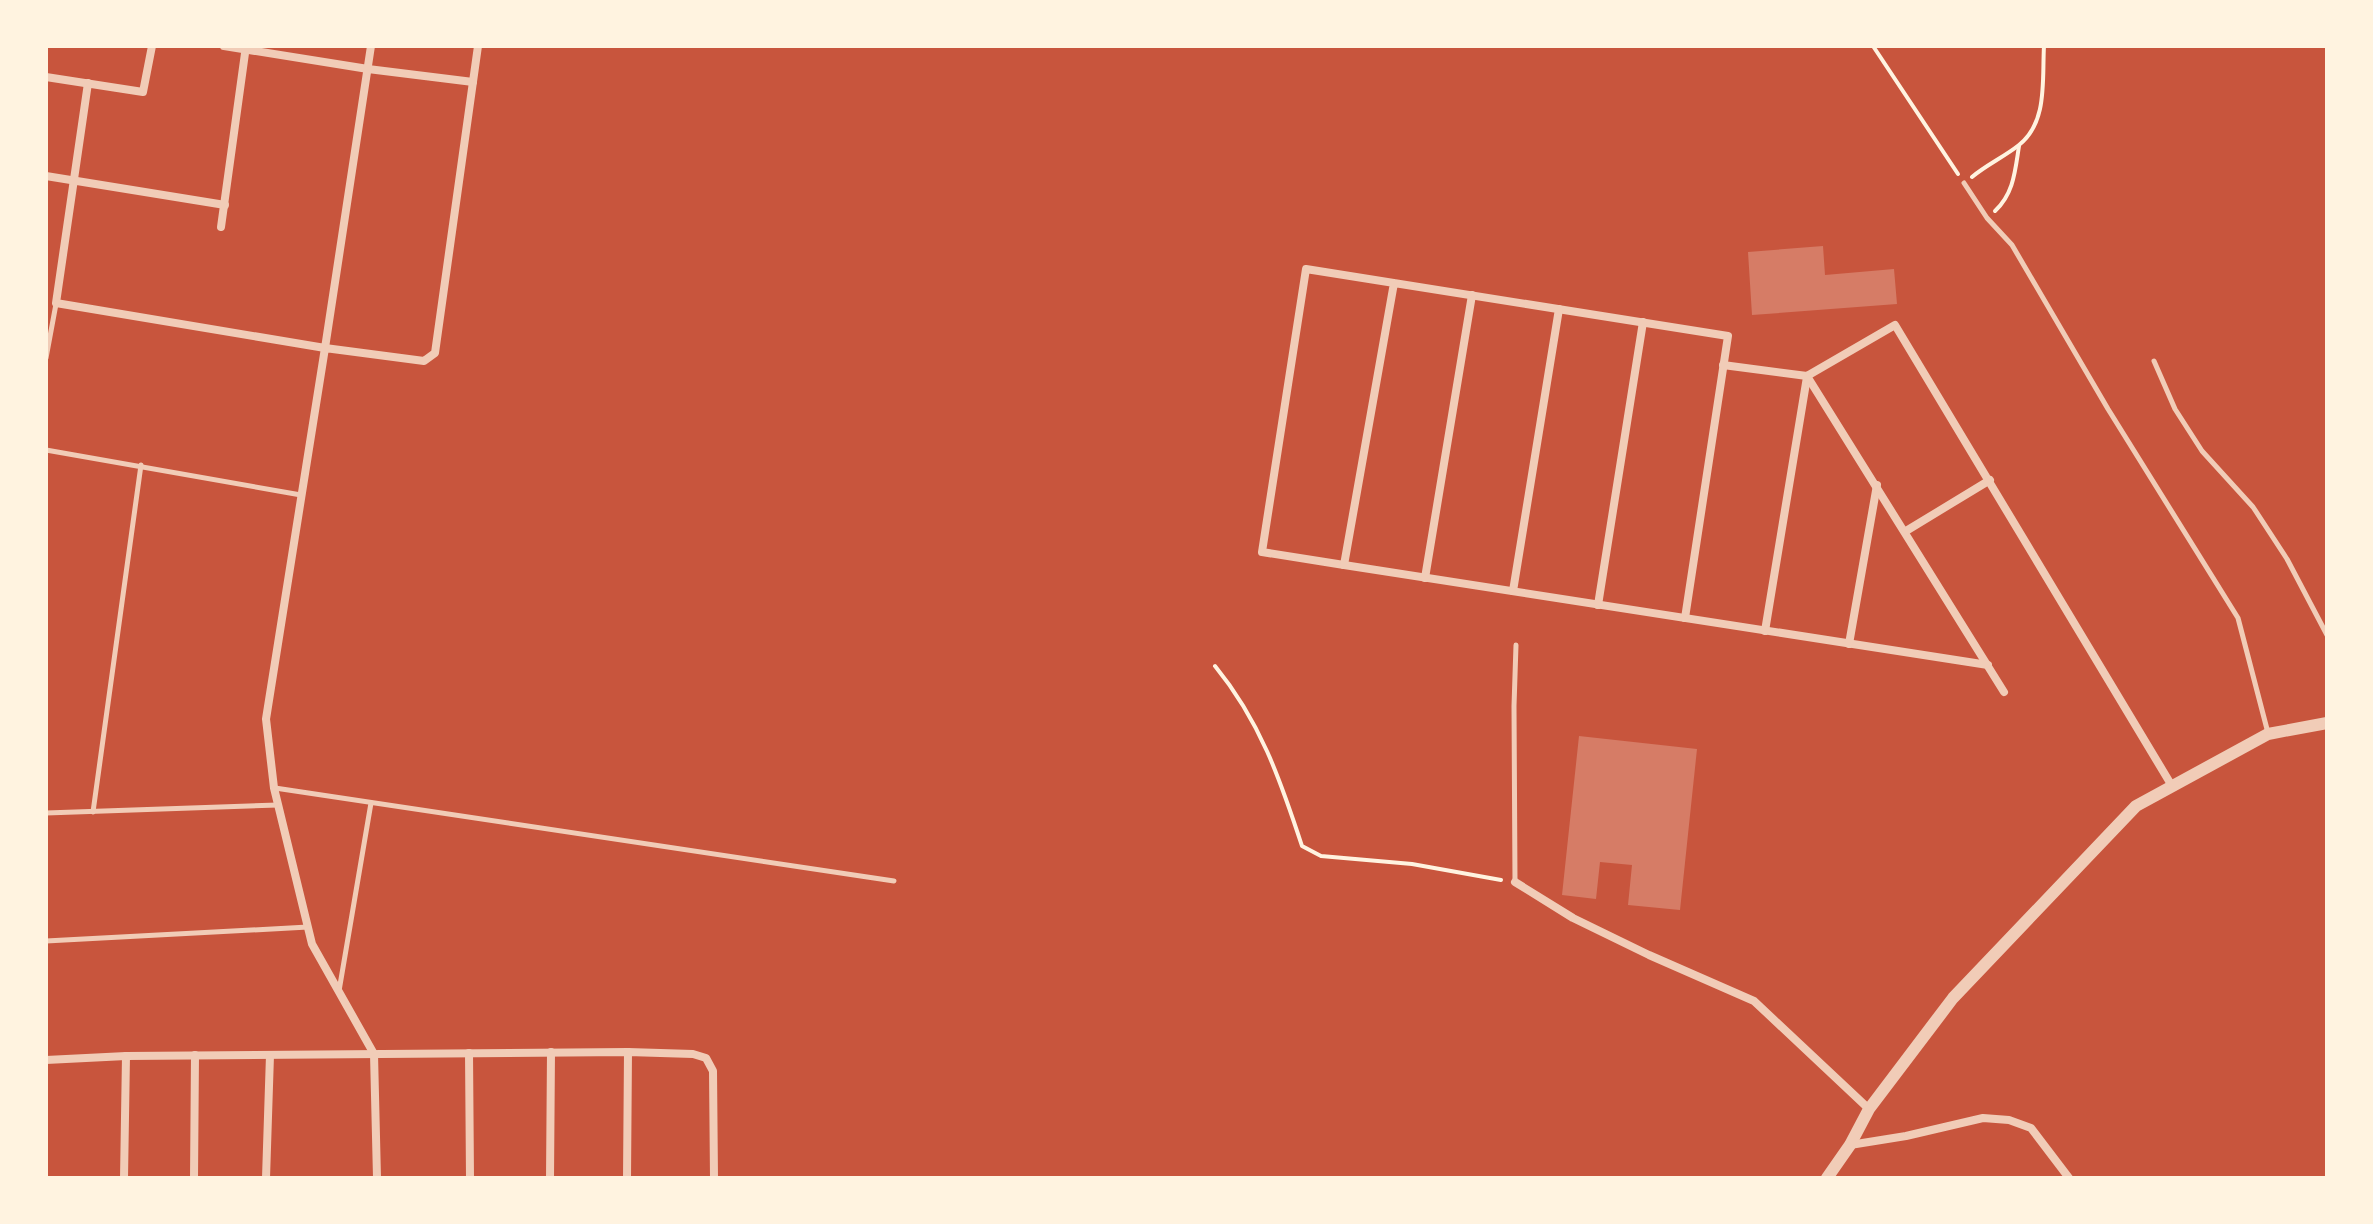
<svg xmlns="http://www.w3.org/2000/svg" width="2373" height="1224" font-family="'PT Serif',serif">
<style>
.building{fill:#d67c66}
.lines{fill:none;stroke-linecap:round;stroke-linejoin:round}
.path{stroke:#fff3e0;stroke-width:4}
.service{stroke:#f1ccb7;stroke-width:5}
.minor{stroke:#f1ccb7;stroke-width:8}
.tertiary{stroke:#f1ccb7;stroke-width:12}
</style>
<rect width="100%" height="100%" fill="#c8553d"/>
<!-- building -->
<g class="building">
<path d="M1823 246 1825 275 1894 269 1897 304 1752 315 1748 252Z"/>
<path d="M1579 736 1697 749 1680 910 1628 905 1632 865 1600 862 1596 899 1562 895Z"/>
</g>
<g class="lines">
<!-- path -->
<g class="path">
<path d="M1873 46 1958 174"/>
<path d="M1972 177C1986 165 2004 157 2019 145 2048 122 2042 80 2044 46"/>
<path d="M1995 211C2014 193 2015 171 2019 146"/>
<path d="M1215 666C1260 721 1280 779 1302 846L1321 856 1412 864 1501 880"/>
</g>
<!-- service -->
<g class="service">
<path d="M1964 183 1987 218 2012 245 2108 409 2238 618 2268 733"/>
<path d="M46 358 56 304"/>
<path d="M2154 361 2175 409 2202 451 2253 507 2287 559 2327 635"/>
<path d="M46 450 301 495"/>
<path d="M275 788 894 881"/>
<path d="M93 812 141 465"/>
<path d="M46 813 278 805"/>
<path d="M1515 881 1514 706 1516 645"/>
<path d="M46 941 308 927"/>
<path d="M339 991 371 803"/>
</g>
<!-- minor -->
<g class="minor">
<path d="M224 46 368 69 473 82"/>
<path d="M46 77 143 92 152 46"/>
<path d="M88 83 56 303 325 348 371 46"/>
<path d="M46 176 225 205"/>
<path d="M221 227 246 46"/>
<path d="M1394 283 1344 565 1262 552 1306 269C1446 291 1587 313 1728 336L1685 618"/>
<path d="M1723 365 1807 376 1895 325 2172 786"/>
<path d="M1807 376 2004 692"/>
<path d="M1906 531 1990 480"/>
<path d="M1344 565 1988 665"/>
<path d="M1425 578 1472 295"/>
<path d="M1513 591 1559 309"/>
<path d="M1598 605 1643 322"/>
<path d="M1765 631 1807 377"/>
<path d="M1849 644 1877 485"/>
<path d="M1515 882 1573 918 1649 955 1754 1001 1869 1109"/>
<path d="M469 1053 470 1178"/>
<path d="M46 1060 126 1056 628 1052 693 1054 706 1058 713 1071 714 1178"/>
<path d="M1850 1145 1906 1136 1983 1118 2009 1120 2031 1128 2069 1178"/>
<path d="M124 1178 126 1056"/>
<path d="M194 1178 195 1055"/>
<path d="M266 1178 270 1055"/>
<path d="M377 1178 374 1054 312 944 274 788 266 719 325 348 424 361 435 353 478 46"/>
<path d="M550 1178 551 1052"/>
<path d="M627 1178 628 1052"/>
</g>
<!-- tertiary -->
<path class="tertiary" d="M1827 1178 1850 1145 1869 1109 1953 998 2136 806 2268 734 2327 723"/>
</g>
<!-- border -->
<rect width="2373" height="1224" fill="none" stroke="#fff3e0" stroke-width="96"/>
</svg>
